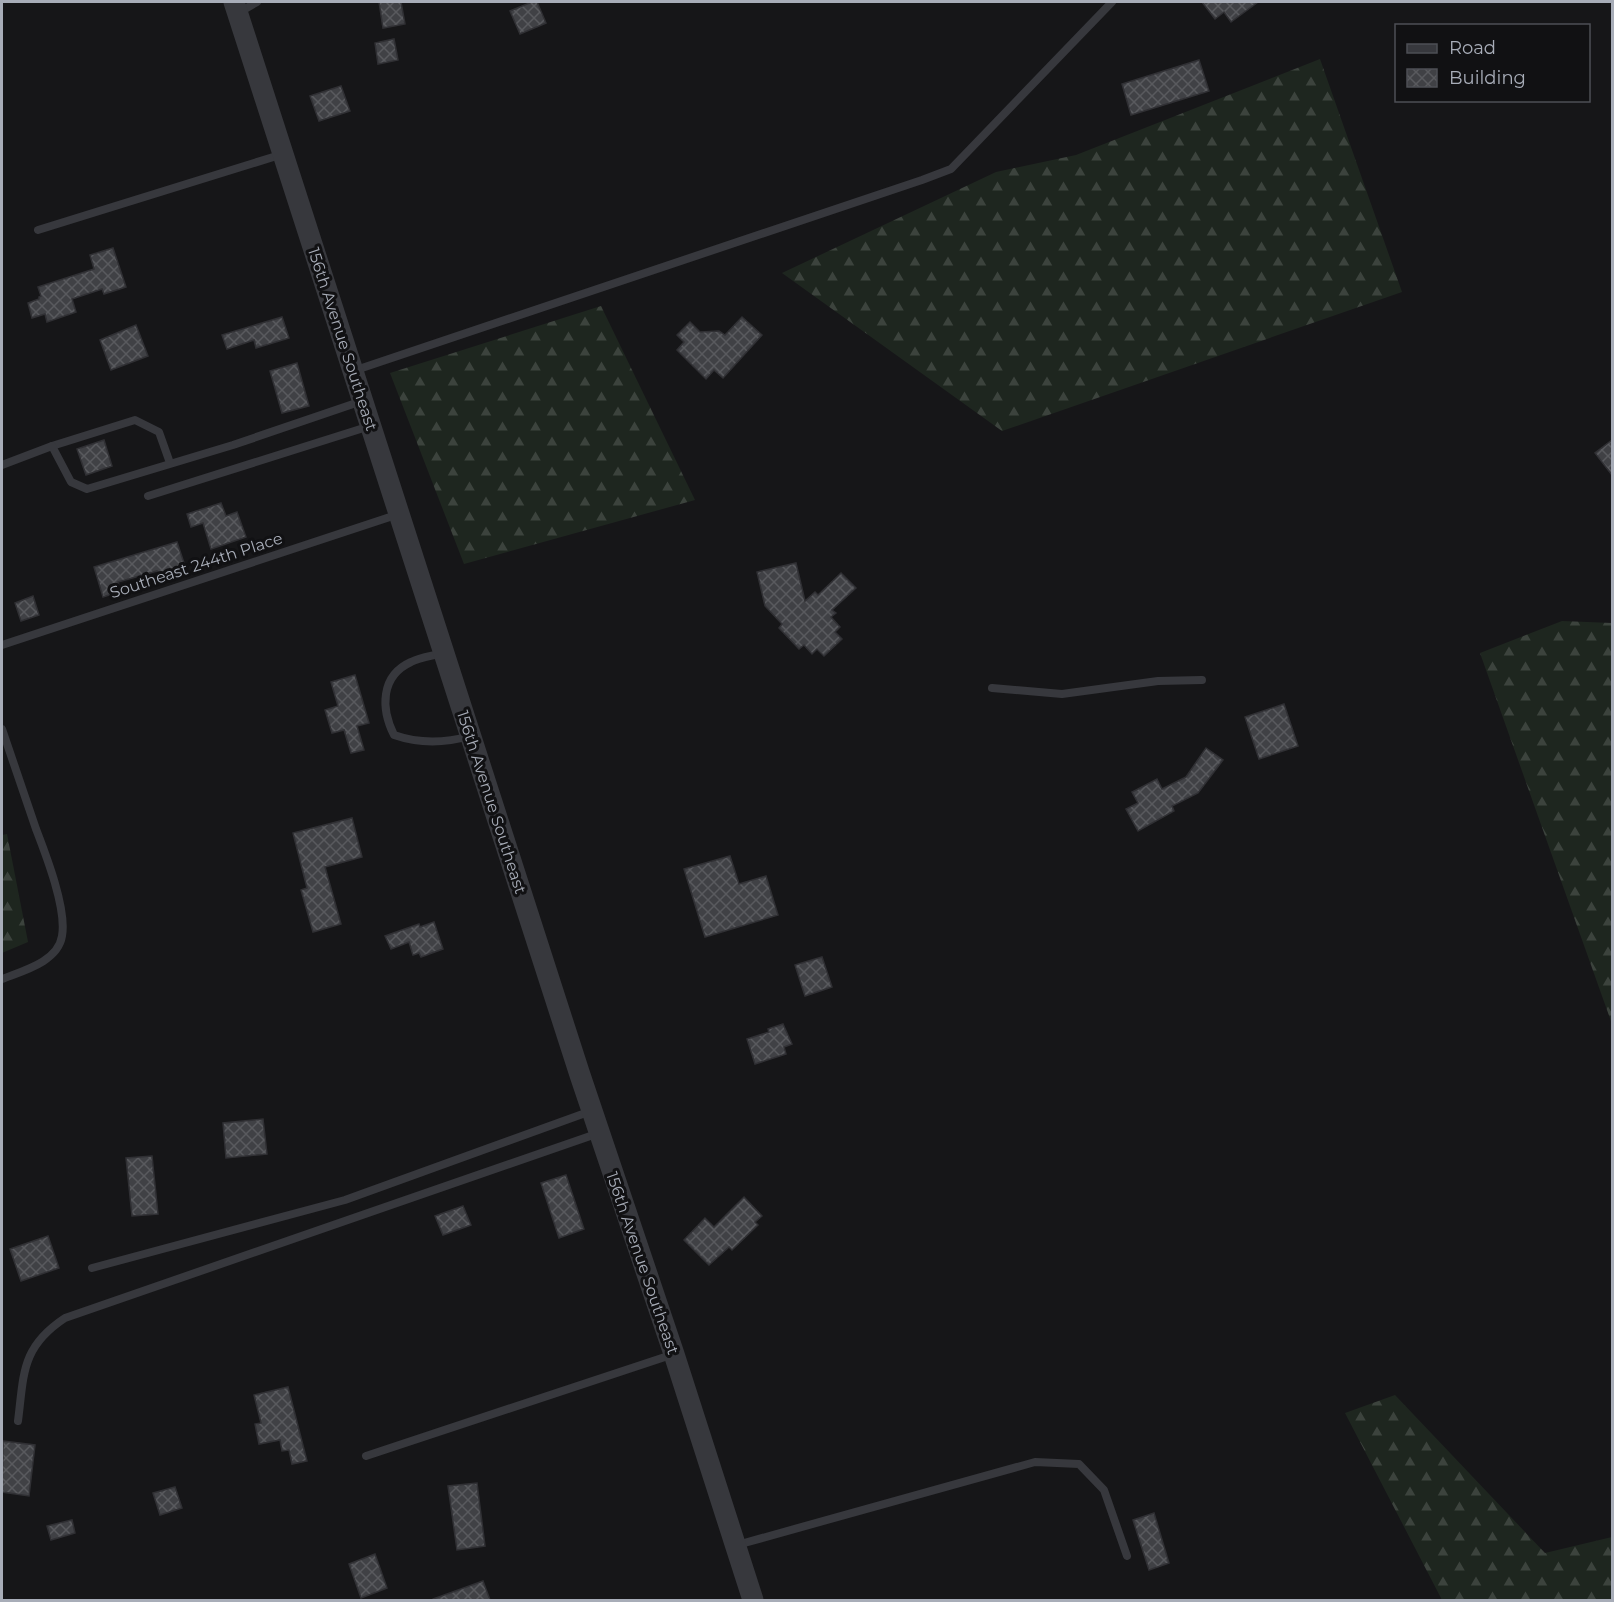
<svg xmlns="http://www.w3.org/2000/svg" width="1614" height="1602" font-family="Montserrat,sans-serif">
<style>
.forest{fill:url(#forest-firs)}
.building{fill:url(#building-cross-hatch);stroke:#303034;stroke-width:1.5}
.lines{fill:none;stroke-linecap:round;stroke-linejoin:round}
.service{stroke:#37383d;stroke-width:8}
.tertiary{stroke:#37383d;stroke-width:21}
.labels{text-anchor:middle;stroke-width:6;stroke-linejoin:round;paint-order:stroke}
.street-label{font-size:16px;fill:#a8adb8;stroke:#111113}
</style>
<defs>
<pattern id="forest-firs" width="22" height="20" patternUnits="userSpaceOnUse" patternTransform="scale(1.5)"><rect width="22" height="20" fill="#1e261f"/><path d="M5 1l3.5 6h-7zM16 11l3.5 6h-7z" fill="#3c433d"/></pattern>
<pattern id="building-cross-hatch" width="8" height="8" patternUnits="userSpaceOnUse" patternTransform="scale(1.5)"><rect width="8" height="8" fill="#404145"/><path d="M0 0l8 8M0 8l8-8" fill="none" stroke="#595a5e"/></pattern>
</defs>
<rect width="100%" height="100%" fill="#161618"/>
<!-- forest -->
<g class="forest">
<path d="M1320 59 1402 292 1002 431 782 273 996 172 1076 155Z"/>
<path d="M601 306 695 500 464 564 390 373Z"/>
<path d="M1562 621 1612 623V1024L1480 653Z"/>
<path d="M7 834 28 942 2 953V835Z"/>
<path d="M1395 1395 1545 1553 1612 1537V1600H1442L1345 1413Z"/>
</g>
<!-- building -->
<g class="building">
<path d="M379 2H401L405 24 383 28Z"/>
<path d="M532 2H537L546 23 520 34 510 11Z"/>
<path d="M1202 2H1258L1231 22 1224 12 1215 19Z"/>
<path d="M394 39 398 60 378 64 375 43Z"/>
<path d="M1199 60 1209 91 1131 115 1122 84Z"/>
<path d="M341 86 350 111 319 121 310 96Z"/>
<path d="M113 248 126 287 104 294 102 289 72 299 76 312 47 322 45 314 32 318 28 303 39 299V297L41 296 38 287 94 269 90 255Z"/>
<path d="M282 317 289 338 256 348 254 340 227 349 222 335Z"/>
<path d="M742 317 762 335 723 378 714 370 706 379 677 350 684 342 677 335 690 322 700 332 719 331 725 335Z"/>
<path d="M136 325 148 356 111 370 100 340Z"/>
<path d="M297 363 309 406 282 413 270 371Z"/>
<path d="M104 440 112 466 86 475 77 449Z"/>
<path d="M1612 440V475L1595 453Z"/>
<path d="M221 503 226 516 237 512 246 537 211 549 203 523 191 527 187 514Z"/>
<path d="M177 542 185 566 158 575 157 571 118 582 121 591 103 597 94 567Z"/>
<path d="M796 563 805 601 815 592 818 595 841 573 856 588 832 610 836 613 831 617 840 627 835 632 842 639 824 656 817 649 812 654 804 645 799 649 779 628 782 624 765 606 757 572Z"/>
<path d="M33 596 39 615 21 621 15 603Z"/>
<path d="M355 675 369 723 357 726 364 750 351 753 344 730 332 733 325 710 338 706 331 682Z"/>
<path d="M1284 704 1298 746 1259 759 1245 717Z"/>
<path d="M1206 748 1223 760 1198 793 1172 806 1174 811 1138 831 1126 809 1138 803 1132 792 1157 779 1162 789 1186 777Z"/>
<path d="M352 818 362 857 325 867 341 924 313 932 301 890 307 888 293 833Z"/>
<path d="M730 856 739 884 766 876 778 915 705 937 684 869Z"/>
<path d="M434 922 443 949 421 957 419 953 413 955 409 942 391 949 385 936 419 924 420 927Z"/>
<path d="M822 957 832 987 805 996 795 965Z"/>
<path d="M783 1024 792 1044 784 1047 786 1054 755 1064 747 1039 769 1032 768 1029Z"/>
<path d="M263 1119 267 1154 226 1158 223 1123Z"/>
<path d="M152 1156 158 1214 132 1216 126 1158Z"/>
<path d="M566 1175 584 1229 559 1238 541 1183Z"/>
<path d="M744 1197 762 1216 755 1222 758 1225 732 1250 729 1247 709 1265 684 1240 705 1218 714 1227Z"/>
<path d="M463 1206 471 1225 443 1235 435 1216Z"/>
<path d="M48 1236 59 1268 21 1281 10 1249Z"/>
<path d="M288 1387 307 1461 292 1464 289 1450 282 1451 280 1440 259 1444 255 1424 261 1423 254 1395Z"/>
<path d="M3 1441 35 1445 29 1496 2 1492Z"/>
<path d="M477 1483 485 1546 457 1550 448 1486Z"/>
<path d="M175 1487 182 1508 160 1515 153 1493Z"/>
<path d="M1154 1513 1169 1563 1149 1570 1133 1520Z"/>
<path d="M72 1520 75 1533 51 1540 47 1526Z"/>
<path d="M375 1554 387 1588 361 1598 349 1564Z"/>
<path d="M483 1581 490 1600H433V1599Z"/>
</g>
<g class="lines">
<!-- service -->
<g class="service">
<path d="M238 13 257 2"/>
<path d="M38 230 283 154"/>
<path d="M353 371 922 180 951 169 1112 2"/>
<path d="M52 446 135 420 159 432 170 463"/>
<path d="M2 465 52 446 71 482 87 489 233 445 362 401"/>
<path d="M148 496 370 426"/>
<path d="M2 645 399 514"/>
<path d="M443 653C433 656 421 657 411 662 380 676 381 709 394 735 420 744 445 743 470 736"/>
<path d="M992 688 1062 694 1158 681 1202 680"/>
<path d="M2 729C13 762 25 796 36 829 46 855 67 909 62 936 58 962 22 971 2 979"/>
<path d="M92 1268 345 1200 591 1111"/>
<path d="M18 1421C24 1374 21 1347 65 1318L599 1133"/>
<path d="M366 1456 674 1354"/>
<path d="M737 1545 1035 1462 1079 1464 1104 1490 1127 1556"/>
</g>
<!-- tertiary -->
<path class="tertiary" d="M234 2 580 1075 674 1354 753 1600"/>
</g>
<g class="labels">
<!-- street labels -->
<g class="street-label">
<text transform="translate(343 339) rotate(72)" y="6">156th Avenue Southeast</text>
<text transform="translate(196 565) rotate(-18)" y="6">Southeast 244th Place</text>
<text transform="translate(492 802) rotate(72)" y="6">156th Avenue Southeast</text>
<text transform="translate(643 1263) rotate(71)" y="6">156th Avenue Southeast</text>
</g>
</g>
<!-- border -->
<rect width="1614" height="1602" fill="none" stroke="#a8adb8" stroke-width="6"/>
<!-- legend -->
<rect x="1395" y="24" width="195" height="78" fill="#111113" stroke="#4d4f55" stroke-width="1.5"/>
<rect x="1407" y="44" width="30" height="9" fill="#37383d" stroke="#4d4f55" stroke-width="1.5"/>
<text x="1449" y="54" font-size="18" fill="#a8adb8">Road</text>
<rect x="1407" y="69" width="30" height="18" fill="url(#building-cross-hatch)" stroke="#4d4f55" stroke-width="1.5"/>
<text x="1449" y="84" font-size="18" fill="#a8adb8">Building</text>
</svg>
